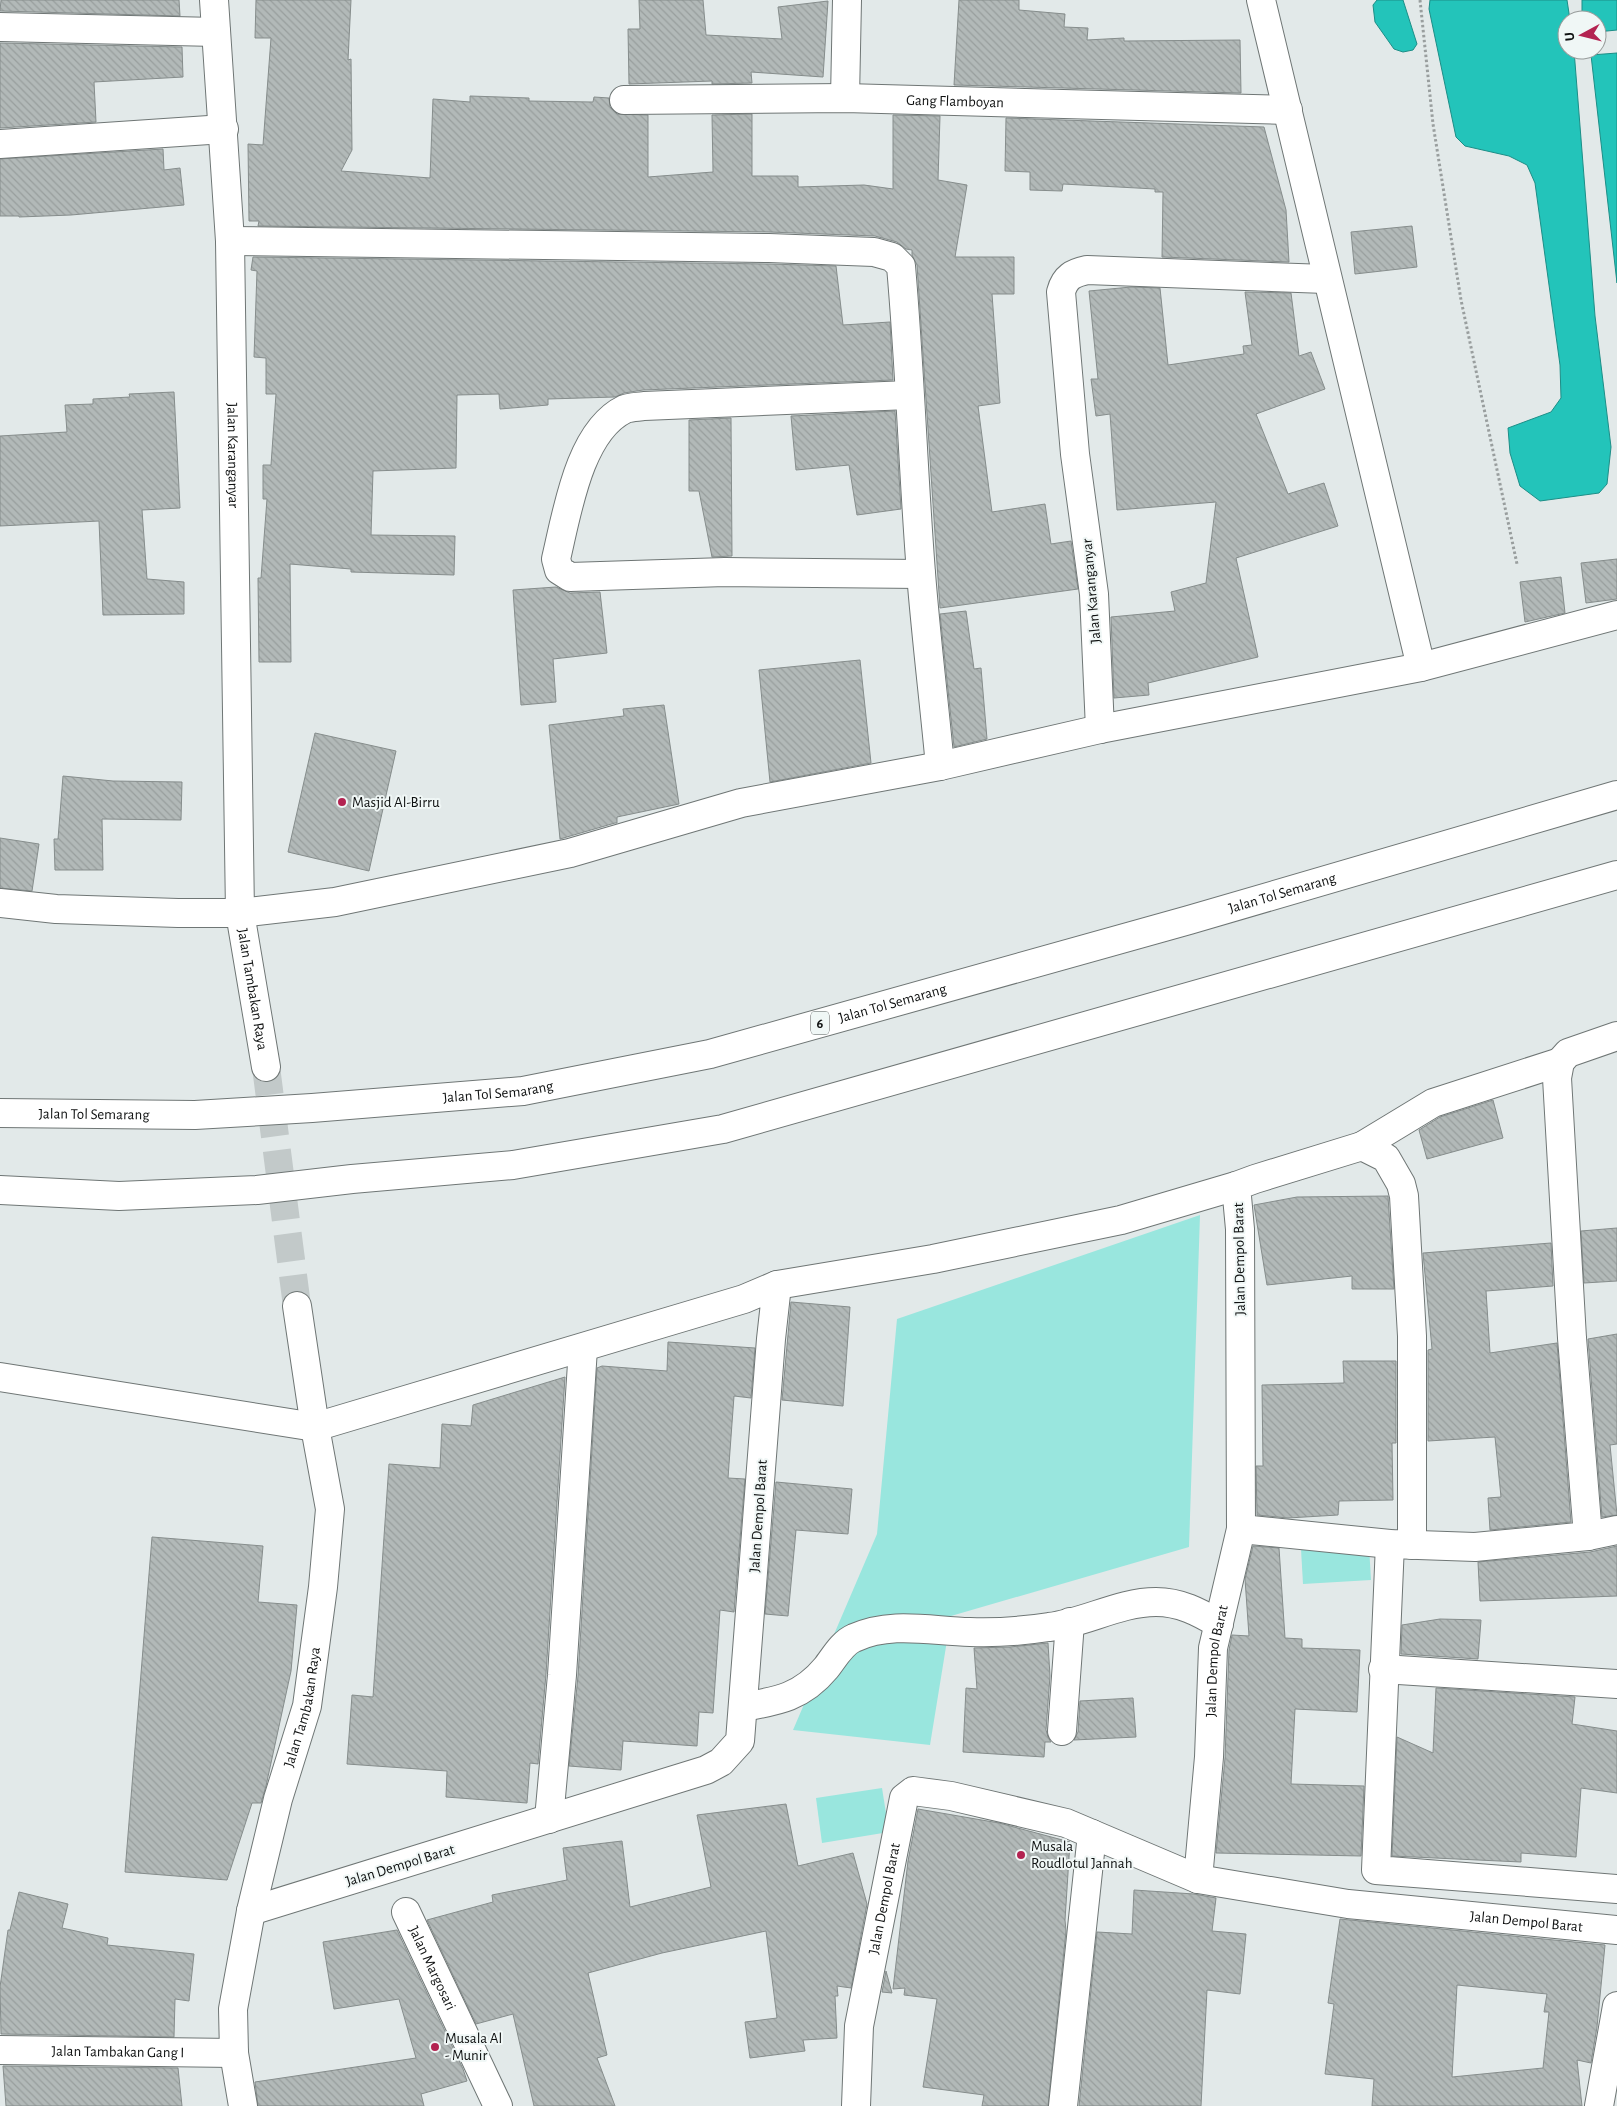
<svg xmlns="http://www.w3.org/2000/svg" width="1617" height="2106" font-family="'Alegreya Sans',sans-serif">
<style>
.green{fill:#99e6de}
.water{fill:#23c4ba;stroke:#1d8e87}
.building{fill:url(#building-back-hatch);stroke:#868d8c;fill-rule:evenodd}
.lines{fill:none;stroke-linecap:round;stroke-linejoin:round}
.minor-tunnel{stroke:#c2c9c9;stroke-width:28;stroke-dasharray:28 14;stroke-linecap:butt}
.minor-casing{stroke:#6f7675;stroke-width:30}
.motorway-casing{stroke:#6f7675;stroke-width:30}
.path{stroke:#999e9e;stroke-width:3;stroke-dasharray:2.5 2.5;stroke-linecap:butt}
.minor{stroke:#fff;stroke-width:28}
.motorway{stroke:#fff;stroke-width:28}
.poi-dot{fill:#b32351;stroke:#f0f7f6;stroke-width:2}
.labels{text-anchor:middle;stroke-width:4;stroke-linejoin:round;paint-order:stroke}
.shield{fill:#f0f7f6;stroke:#525656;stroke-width:1}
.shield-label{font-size:14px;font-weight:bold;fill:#0f1111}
.street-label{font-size:15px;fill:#0f1111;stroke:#f0f7f6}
.poi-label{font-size:15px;fill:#0f1111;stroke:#f0f7f6;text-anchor:start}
</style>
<defs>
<pattern id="building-back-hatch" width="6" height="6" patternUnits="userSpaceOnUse" patternTransform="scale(1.25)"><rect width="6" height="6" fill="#b2b9b8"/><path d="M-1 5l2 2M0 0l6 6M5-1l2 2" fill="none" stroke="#989e9d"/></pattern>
</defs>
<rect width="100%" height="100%" fill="#e2e9e9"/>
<!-- green -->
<g class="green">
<path d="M1200 1215 1189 1547 951 1616 930 1745 793 1730 877 1534 897 1319Z"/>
<path d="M1369 1546 1371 1580 1303 1584 1301 1549Z"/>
<path d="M882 1788 889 1832 822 1843 816 1798Z"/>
</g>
<!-- water -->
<g class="water">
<path d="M1377 0H1403L1417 44 1413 50 1403 52 1394 49 1375 22 1373 5Z"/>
<path d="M1430 0H1567L1570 20H1567V50H1574L1595 316 1611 447 1607 484 1599 493 1540 501 1520 486 1510 453 1508 428 1551 412 1561 398 1560 365 1535 183 1527 165 1509 156 1465 146 1456 137 1429 9Z"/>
<path d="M1582 0H1617V30L1597 32V20H1582Z"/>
<path d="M1617 53V283L1591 55Z"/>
</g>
<!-- building -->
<g class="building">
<path d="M1 0H179L180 16 0 11Z"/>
<path d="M256 0H351L348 60 351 59 352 150 341 171 430 178 433 99 470 102V96L529 98V101L593 102 594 97 609 98 610 107 617 114 648 115V177L713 172 712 115 752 114V176H798V187L864 185 893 189V115L940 116 938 180 967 185 955 257H1014V294H992L1000 403 978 406 992 512 1045 504 1051 544 1071 541 1078 589 940 608 917 265 912 255V250L906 249 897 242 875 236 769 232 258 226 259 221H249L248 144 263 145 271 38H255Z"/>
<path d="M639 0H703L706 35 782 39 778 7 828 1 823 77 751 72 752 83 712 84V81L629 84 628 29H640Z"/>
<path d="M959 0H1019V10L1065 14 1064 27 1088 28 1087 40 1124 38V41L1240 40 1241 93 954 85Z"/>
<path d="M0 43 182 47 183 77 94 82 96 122 0 128Z"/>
<path d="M1006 118 1264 127 1286 210 1289 262 1162 257 1163 192H1155V189L1063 184 1062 191 1030 190V172L1005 171Z"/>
<path d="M163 149 164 170 180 168 184 205 71 215 19 217V216H0V159Z"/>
<path d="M1412 226 1417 267 1355 274 1351 232Z"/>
<path d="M253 257 769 264 836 266 843 325 890 322 893 380 643 390 624 393 615 397 548 399V405L500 409 499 394 457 395 456 468 373 471 371 535 455 536 454 575 351 572V569L290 564 291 662H259L258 578H261L267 499H263V465H271L276 394H266V358L254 357 257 271 251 270Z"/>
<path d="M1131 287 1160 288 1168 365 1244 354 1243 346 1252 345 1245 292 1291 293 1299 356 1311 352 1325 389 1256 414 1288 494 1324 483 1338 526 1236 558 1258 657 1148 683 1149 695 1114 698 1111 617 1175 611 1171 592 1206 583 1216 502 1117 510 1110 414 1096 416 1091 379H1098L1089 291Z"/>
<path d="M174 392 180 508 142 510 147 579 184 582V614L103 615 99 521 0 526V436L67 432 65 405 93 404V399L130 397 129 394Z"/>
<path d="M895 411 901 509 857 515 849 465 796 470 791 416Z"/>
<path d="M731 418 732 556 712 557 699 491H689V420Z"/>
<path d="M1617 559V599L1586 603 1581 563Z"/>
<path d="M1561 577 1565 613 1525 622 1520 582Z"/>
<path d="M556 587 570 593 600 592 607 653 553 659 556 702 521 705 513 590Z"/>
<path d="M966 611 974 669 981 668 987 739 954 747 940 614Z"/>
<path d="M860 660 871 763 770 782 759 670Z"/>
<path d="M664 705 679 804 617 817V823H615L560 839 549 725 624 716 623 709Z"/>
<path d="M315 733 396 751 369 871 288 852Z"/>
<path d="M63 776 113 781 182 782 181 820 102 819 103 870H55L54 839H58Z"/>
<path d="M0 838 39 844 32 891 0 888Z"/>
<path d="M1493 1100 1503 1138 1427 1159 1419 1130 1440 1117Z"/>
<path d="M1388 1196 1394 1289H1352V1276L1267 1285 1254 1205 1297 1197Z"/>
<path d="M1617 1228V1281L1584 1283 1581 1231Z"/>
<path d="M1551 1243 1553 1286 1486 1291 1490 1353 1557 1343 1571 1522 1490 1530 1488 1498 1501 1497 1495 1437 1428 1441V1350L1432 1349 1423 1253Z"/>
<path d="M791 1302 850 1307 843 1406 782 1400Z"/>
<path d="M1617 1334V1444L1610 1445 1617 1515 1602 1517 1588 1339Z"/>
<path d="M668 1342 755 1348 751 1398 734 1396 728 1478 745 1479 734 1612 720 1610 713 1713 699 1712 697 1746 623 1741 621 1770 569 1766 578 1676 597 1368 602 1366 667 1371Z"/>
<path d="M1343 1361H1396V1443H1392L1393 1500 1339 1501 1338 1515 1288 1518 1257 1515 1256 1466H1263L1262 1385 1344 1383Z"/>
<path d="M565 1377 546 1674 538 1764 530 1763 527 1803 446 1797 447 1771 347 1764 352 1695 373 1697 389 1464 440 1468 442 1424 471 1426 473 1405Z"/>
<path d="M776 1482 852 1489 848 1534 796 1530 788 1616 765 1614Z"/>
<path d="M152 1537 263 1546 258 1602 297 1605 291 1671 266 1786 261 1803H252L227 1880 125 1872Z"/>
<path d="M1253 1546 1279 1548 1285 1638 1302 1639V1648L1360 1650 1357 1712 1295 1709 1291 1784 1364 1786 1361 1856 1216 1853 1225 1758 1229 1650 1232 1635 1249 1636 1245 1579Z"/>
<path d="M1617 1546V1596L1480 1601 1478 1562 1590 1552Z"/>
<path d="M1440 1619 1481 1620 1478 1659 1401 1654 1402 1625Z"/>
<path d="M1048 1643 1050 1676 1046 1730 1048 1737 1051 1742H1045L1044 1757 963 1752 966 1688 977 1689 974 1648 1010 1647Z"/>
<path d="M1436 1688 1575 1697 1572 1724 1617 1731V1793L1581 1788 1576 1857 1521 1853V1862L1392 1856 1397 1737 1433 1753Z"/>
<path d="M1133 1698 1136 1737 1074 1740 1078 1732 1080 1701Z"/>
<path d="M786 1804 798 1866 853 1853 867 1904 851 1988 837 1986 838 1996H835L837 2038 803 2040 805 2051 750 2058 745 2022 777 2018 766 1931 662 1953 588 1973 607 2055 597 2058 615 2106H534L513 2014 476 2024 427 1920 493 1902 492 1895 567 1880 563 1848 622 1841 630 1907 711 1887 697 1815Z"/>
<path d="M918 1809 999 1823 1070 1842 1065 1920 1066 1931 1048 2106H982L984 2095 923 2087 937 1999 904 1995 905 1988 893 1989 908 1861Z"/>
<path d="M1134 1890 1194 1894 1216 1898 1212 1931 1246 1934 1240 1994 1207 1990 1201 2106H1079L1097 1932 1132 1934Z"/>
<path d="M19 1892 68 1904 62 1928 108 1938 107 1945 194 1954 189 2001 175 1999 174 2037 1 2034 0 1987 8 1930H10Z"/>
<path d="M1340 1919 1605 1945 1597 2027 1591 2063 1577 2060 1582 2106H1372L1374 2079 1325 2074 1334 2004 1328 2003ZM1457 1985 1547 1994 1544 2012H1549L1543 2068 1452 2077Z"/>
<path d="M397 1930 463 2069 467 2081 421 2094 424 2106H258L255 2082 416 2058 399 1999 334 2009 323 1942Z"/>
<path d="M886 1971 892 1993 882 1992Z"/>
<path d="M3 2066 178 2068 182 2106H6Z"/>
</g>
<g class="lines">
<!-- minor-tunnel -->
<path class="minor-tunnel" d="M266 1067 297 1306"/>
<!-- minor casing -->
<g class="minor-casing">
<g id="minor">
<path id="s1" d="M214 0 230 241 240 913 266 1067"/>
<path d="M1261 0 1421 667"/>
<path d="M0 27 216 32"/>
<path d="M845 98 847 0"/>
<path id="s2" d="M624 100 845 98 1288 110"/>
<path d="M0 144 224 129"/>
<path d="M230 241 769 248 874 252 892 257 901 266C910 368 913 470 921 573 926 637 934 701 940 766"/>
<path d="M909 395 644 406C638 407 631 407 625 409 579 431 567 513 556 559L559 570 570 577 725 572 921 574"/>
<path d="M1100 729 1094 594 1075 454 1061 292C1065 277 1073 273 1087 270L1326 279"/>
<path d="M0 903 56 909 178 913H240L335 902 570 853 741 803 940 766 1100 729 1421 667 1617 615"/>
<path d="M1362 1146 1433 1103 1560 1062"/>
<path d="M777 1285 933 1259 1121 1220 1236 1186"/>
<path d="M0 1377 315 1427 744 1299 777 1285 771 1339 740 1741 721 1762 706 1770 251 1911"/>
<path d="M1241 1529 1390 1544 1475 1547 1588 1536 1572 1338 1557 1078 1560 1062 1568 1053 1617 1036"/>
<path d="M1588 1536 1617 1530"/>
<path d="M1390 1544 1376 1870 1617 1889"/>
<path d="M1383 1669 1617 1684"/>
<path d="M743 1707C778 1701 802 1697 826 1668 834 1658 842 1643 854 1638 891 1621 930 1631 970 1632 996 1633 1023 1631 1049 1627 1085 1623 1119 1602 1156 1602 1180 1602 1199 1612 1219 1624"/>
<path d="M1062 1731 1070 1622"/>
<path d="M549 1819 562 1675 583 1348"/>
<path id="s3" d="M1198 1879 1209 1757 1213 1648 1241 1529 1240 1229 1236 1186 1255 1179 1362 1146 1386 1158 1401 1184 1404 1196 1412 1336V1545"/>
<path id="s4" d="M406 1912 498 2106"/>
<path id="s5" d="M0 2050 234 2053"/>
<path id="s6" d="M243 2106 234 2053 233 2009 251 1911 278 1799 307 1706 323 1587 330 1509 315 1427 297 1306"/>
<path id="s7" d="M856 2106 859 2026 904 1798 913 1791 951 1796 1066 1823 1092 1834"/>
<path id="s8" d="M1063 2106 1092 1834 1198 1879 1348 1904 1617 1930"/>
<path d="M1599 2106 1617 2006"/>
</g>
</g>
<!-- motorway casing -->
<g class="motorway-casing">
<g id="motorway">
<path id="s9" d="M0 1113 195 1115 312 1108 523 1091 710 1054 1189 920 1617 795"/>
<path d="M0 1190 119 1196 257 1190 352 1179 513 1165 723 1129 1617 875"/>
</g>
</g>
<!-- path -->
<path class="path" d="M1420 0 1433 124 1461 300 1517 564"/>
<!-- minor -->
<use href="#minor" class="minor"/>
<!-- motorway -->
<use href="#motorway" class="motorway"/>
</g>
<!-- markers -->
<g class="poi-dot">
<circle cx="342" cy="802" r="5"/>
<circle cx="1021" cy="1855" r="5"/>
<circle cx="435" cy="2047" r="5"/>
</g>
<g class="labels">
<!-- shield labels -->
<rect class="shield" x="811" y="1011.5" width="18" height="23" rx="4"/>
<g class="shield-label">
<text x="820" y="1028">6</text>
</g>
<!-- street labels -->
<g class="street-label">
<text dy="5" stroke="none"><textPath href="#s2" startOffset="331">Gang Flamboyan</textPath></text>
<text dy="5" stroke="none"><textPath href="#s1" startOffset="456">Jalan Karanganyar</textPath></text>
<text transform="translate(1091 591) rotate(-95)" y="5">Jalan Karanganyar</text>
<text dy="5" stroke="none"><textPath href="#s9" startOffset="1309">Jalan Tol Semarang</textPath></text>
<text dy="5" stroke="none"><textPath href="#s1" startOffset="991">Jalan Tambakan Raya</textPath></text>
<text dy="5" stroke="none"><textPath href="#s9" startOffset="904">Jalan Tol Semarang</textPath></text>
<text dy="5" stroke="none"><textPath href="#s9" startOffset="499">Jalan Tol Semarang</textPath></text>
<text dy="5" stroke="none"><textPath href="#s9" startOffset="94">Jalan Tol Semarang</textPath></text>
<text transform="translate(1239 1259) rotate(-91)" y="5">Jalan Dempol Barat</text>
<text transform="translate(758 1516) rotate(-86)" y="5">Jalan Dempol Barat</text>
<text dy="5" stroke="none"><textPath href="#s3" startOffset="219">Jalan Dempol Barat</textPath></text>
<text dy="5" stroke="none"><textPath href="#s6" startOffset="408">Jalan Tambakan Raya</textPath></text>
<text transform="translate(400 1865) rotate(-17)" y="5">Jalan Dempol Barat</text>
<text dy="5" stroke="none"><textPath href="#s7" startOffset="210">Jalan Dempol Barat</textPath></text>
<text dy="5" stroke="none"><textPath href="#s8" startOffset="720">Jalan Dempol Barat</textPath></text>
<text dy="5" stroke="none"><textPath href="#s4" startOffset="62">Jalan Margosari</textPath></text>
<text dy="5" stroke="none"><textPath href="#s5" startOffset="118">Jalan Tambakan Gang I</textPath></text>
</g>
<!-- poi labels -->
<g class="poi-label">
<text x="352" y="807">Masjid Al-Birru</text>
<text x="1031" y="1851">Musala<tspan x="1031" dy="17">Roudlotul Jannah</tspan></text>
<text x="445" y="2043">Musala Al<tspan x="445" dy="17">- Munir</tspan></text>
</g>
</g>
<!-- north arrow -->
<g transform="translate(1582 35) rotate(263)"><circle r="24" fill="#f0f7f6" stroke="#969b9a"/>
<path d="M0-4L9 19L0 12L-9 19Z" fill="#b32351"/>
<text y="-8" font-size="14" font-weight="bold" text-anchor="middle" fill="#0f1111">U</text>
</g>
</svg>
